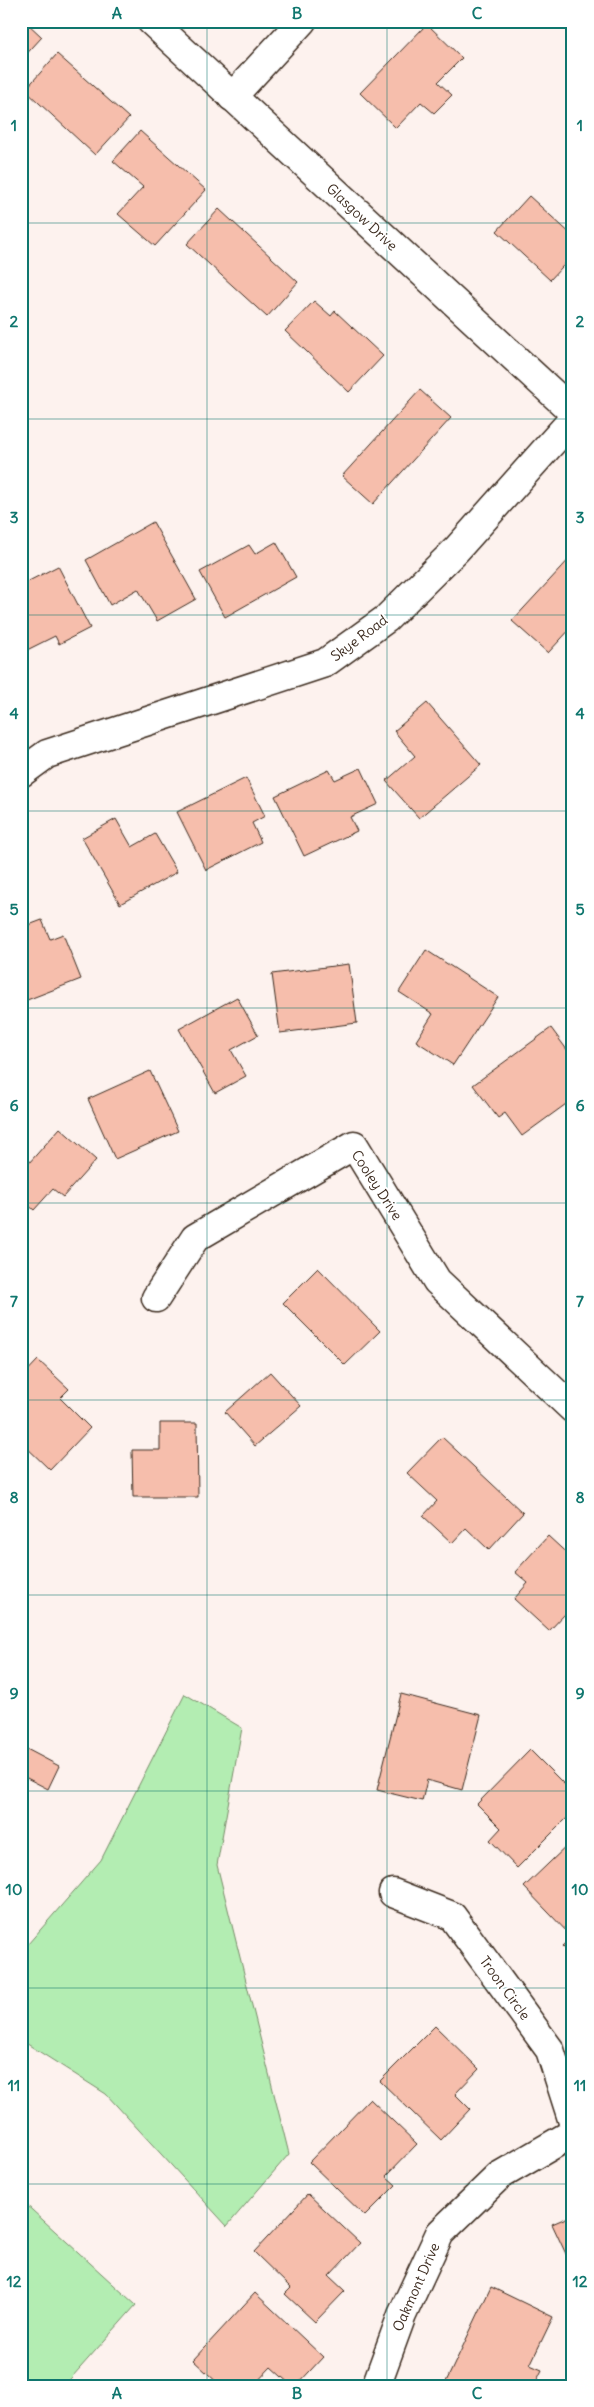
<svg xmlns="http://www.w3.org/2000/svg" width="594" height="2407" font-family="Delius,sans-serif">
<style>
.green{fill:#b3edb2;stroke:#778c68}
.building{fill:#f6beac;stroke:#3b2a1e}
.lines{fill:none;stroke-linecap:round;stroke-linejoin:round}
.street-casing{stroke:#3b2a1e;stroke-width:31}
.street{stroke:#fff;stroke-width:28}
.grid{fill:none;stroke:#0f766e;stroke-width:1;stroke-opacity:0.55}
.labels{text-anchor:middle;stroke-width:4;stroke-linejoin:round;paint-order:stroke}
.street-label{font-size:14px;fill:#3b2a1e;stroke:#fff}
.neatline{fill:none;stroke:#0f766e;stroke-width:2}
.grid-label{font-size:16px;text-anchor:middle;font-weight:bold;fill:#0f766e}
</style>
<rect width="100%" height="100%" fill="#fdf2ee"/>
<filter id="ink" filterUnits="userSpaceOnUse"><feTurbulence type="fractalNoise" baseFrequency=".02" numOctaves="2"/><feDisplacementMap in="SourceGraphic" scale="10" xChannelSelector="R" yChannelSelector="G"/><feConvolveMatrix kernelMatrix="1 2 1 2 8 2 1 2 1" color-interpolation-filters="sRGB"/></filter>
<g filter="url(#ink)">
<!-- green -->
<g class="green">
<path d="M185 1694 242 1728 217 1865 289 2154 227 2226 106 2094 21 2040V1952L101 1860Z"/>
<path d="M21 2200 136 2305 64 2386H21Z"/>
</g>
<!-- building -->
<g class="building">
<path d="M21 21H25L42 37 21 60Z"/>
<path d="M427 24 462 58 438 82 452 95 434 113 421 102 396 128 360 93Z"/>
<path d="M57 54 129 118 95 155 25 90Z"/>
<path d="M140 131 206 190 155 246 118 214 143 187 113 161Z"/>
<path d="M529 196 573 236V255L550 280 497 231Z"/>
<path d="M219 209 298 282 267 317 187 244Z"/>
<path d="M314 301 331 316 335 311 383 356 349 392 285 331Z"/>
<path d="M420 390 451 418 373 504 342 476Z"/>
<path d="M153 522 196 599 157 621 138 589 110 605 86 560Z"/>
<path d="M276 542 296 577 225 617 200 572 249 545 255 554Z"/>
<path d="M573 555V626L548 653 512 621Z"/>
<path d="M58 566 90 628 59 644 55 636 21 653V585Z"/>
<path d="M427 703 481 765 419 818 386 781 415 756 394 731Z"/>
<path d="M361 768 378 804 350 817 357 831 304 856 275 796 329 770 335 780Z"/>
<path d="M246 778 265 816 252 823 261 842 206 870 177 812Z"/>
<path d="M116 819 132 847 155 834 177 872 120 904 82 838Z"/>
<path d="M42 920 50 939 63 934 81 979 27 1000 21 986V928Z"/>
<path d="M426 950 498 997 453 1065 416 1041 433 1014 399 992Z"/>
<path d="M349 964 357 1023 280 1033 272 974Z"/>
<path d="M237 997 258 1035 231 1050 246 1076 215 1093 179 1029Z"/>
<path d="M551 1028 573 1058V1099L522 1136 505 1113 498 1118 473 1085Z"/>
<path d="M150 1071 178 1131 115 1159 88 1099Z"/>
<path d="M60 1128 96 1160 63 1197 53 1189 34 1210 21 1199V1172Z"/>
<path d="M318 1268 380 1331 345 1365 283 1303Z"/>
<path d="M21 1275 25 1330H21Z"/>
<path d="M38 1360 69 1389 60 1398 90 1428 50 1470 21 1442V1378Z"/>
<path d="M270 1372 301 1406 255 1446 225 1412Z"/>
<path d="M160 1423H197L198 1497H133L132 1450H160Z"/>
<path d="M442 1437 523 1513 489 1550 466 1528 452 1543 423 1516 437 1501 407 1473Z"/>
<path d="M548 1536 573 1559V1621L565 1614 549 1631 514 1599 528 1583 515 1572Z"/>
<path d="M401 1694 481 1715 462 1790 427 1780 422 1801 377 1790Z"/>
<path d="M21 1746 59 1766 48 1789 21 1775Z"/>
<path d="M530 1750 573 1793V1812L517 1868 490 1840 501 1828 477 1804Z"/>
<path d="M573 1840V1957L562 1946 572 1937 524 1887Z"/>
<path d="M435 2026 479 2069 455 2094 470 2109 441 2140 380 2081Z"/>
<path d="M370 2099 417 2144 386 2176 396 2185 365 2216 309 2162Z"/>
<path d="M308 2194 360 2243 329 2276 345 2291 315 2322 285 2294 291 2288 254 2252Z"/>
<path d="M573 2215V2269L552 2224Z"/>
<path d="M491 2287 553 2317 530 2365 542 2370 534 2386H444Z"/>
<path d="M255 2293 323 2357 296 2386H292L271 2367 253 2386H221L193 2360Z"/>
</g>
<g class="lines">
<!-- street casing -->
<g class="street-casing">
<g id="street">
<path d="M151 21 573 412"/>
<path d="M232 97 302 21"/>
<path d="M21 773 47 754 325 663 386 619 457 549 573 419"/>
<path d="M156 1298 195 1238 354 1145 437 1281 573 1409"/>
<path d="M393 1893 452 1916 550 2050 573 2122"/>
<path d="M376 2386 402 2315 440 2233 499 2176 573 2133"/>
</g>
</g>
<!-- street -->
<use href="#street" class="street"/>
</g>
</g>
<!-- grid -->
<path class="grid" d="M207 21V2386M387 21V2386M21 223H573M21 419H573M21 615H573M21 811H573M21 1008H573M21 1203H573M21 1400H573M21 1595H573M21 1791H573M21 1988H573M21 2184H573"/>
<g class="labels">
<!-- street labels -->
<g class="street-label">
<text transform="translate(362 217) rotate(43)" y="5">Glasgow Drive</text>
<text transform="translate(359 638) rotate(-37)" y="5">Skye Road</text>
<text transform="translate(377 1185) rotate(57)" y="5">Cooley Drive</text>
<text transform="translate(505 1988) rotate(54)" y="5">Troon Circle</text>
<text transform="translate(416 2287) rotate(-66)" y="5">Oakmont Drive</text>
</g>
</g>
<!-- margin -->
<rect width="594" height="2407" fill="none" stroke="#fff" stroke-width="55"/>
<rect x="28" y="28" width="538" height="2352" class="neatline"/>
<g class="grid-label">
<text x="117" y="19">A</text>
<text x="297" y="19">B</text>
<text x="477" y="19">C</text>
<text x="14" y="131">1</text>
<text x="580" y="131">1</text>
<text x="14" y="327">2</text>
<text x="580" y="327">2</text>
<text x="14" y="523">3</text>
<text x="580" y="523">3</text>
<text x="14" y="719">4</text>
<text x="580" y="719">4</text>
<text x="14" y="915">5</text>
<text x="580" y="915">5</text>
<text x="14" y="1111">6</text>
<text x="580" y="1111">6</text>
<text x="14" y="1307">7</text>
<text x="580" y="1307">7</text>
<text x="14" y="1503">8</text>
<text x="580" y="1503">8</text>
<text x="14" y="1699">9</text>
<text x="580" y="1699">9</text>
<text x="14" y="1895">10</text>
<text x="580" y="1895">10</text>
<text x="14" y="2091">11</text>
<text x="580" y="2091">11</text>
<text x="14" y="2287">12</text>
<text x="580" y="2287">12</text>
<text x="117" y="2399">A</text>
<text x="297" y="2399">B</text>
<text x="477" y="2399">C</text>
</g>
</svg>
